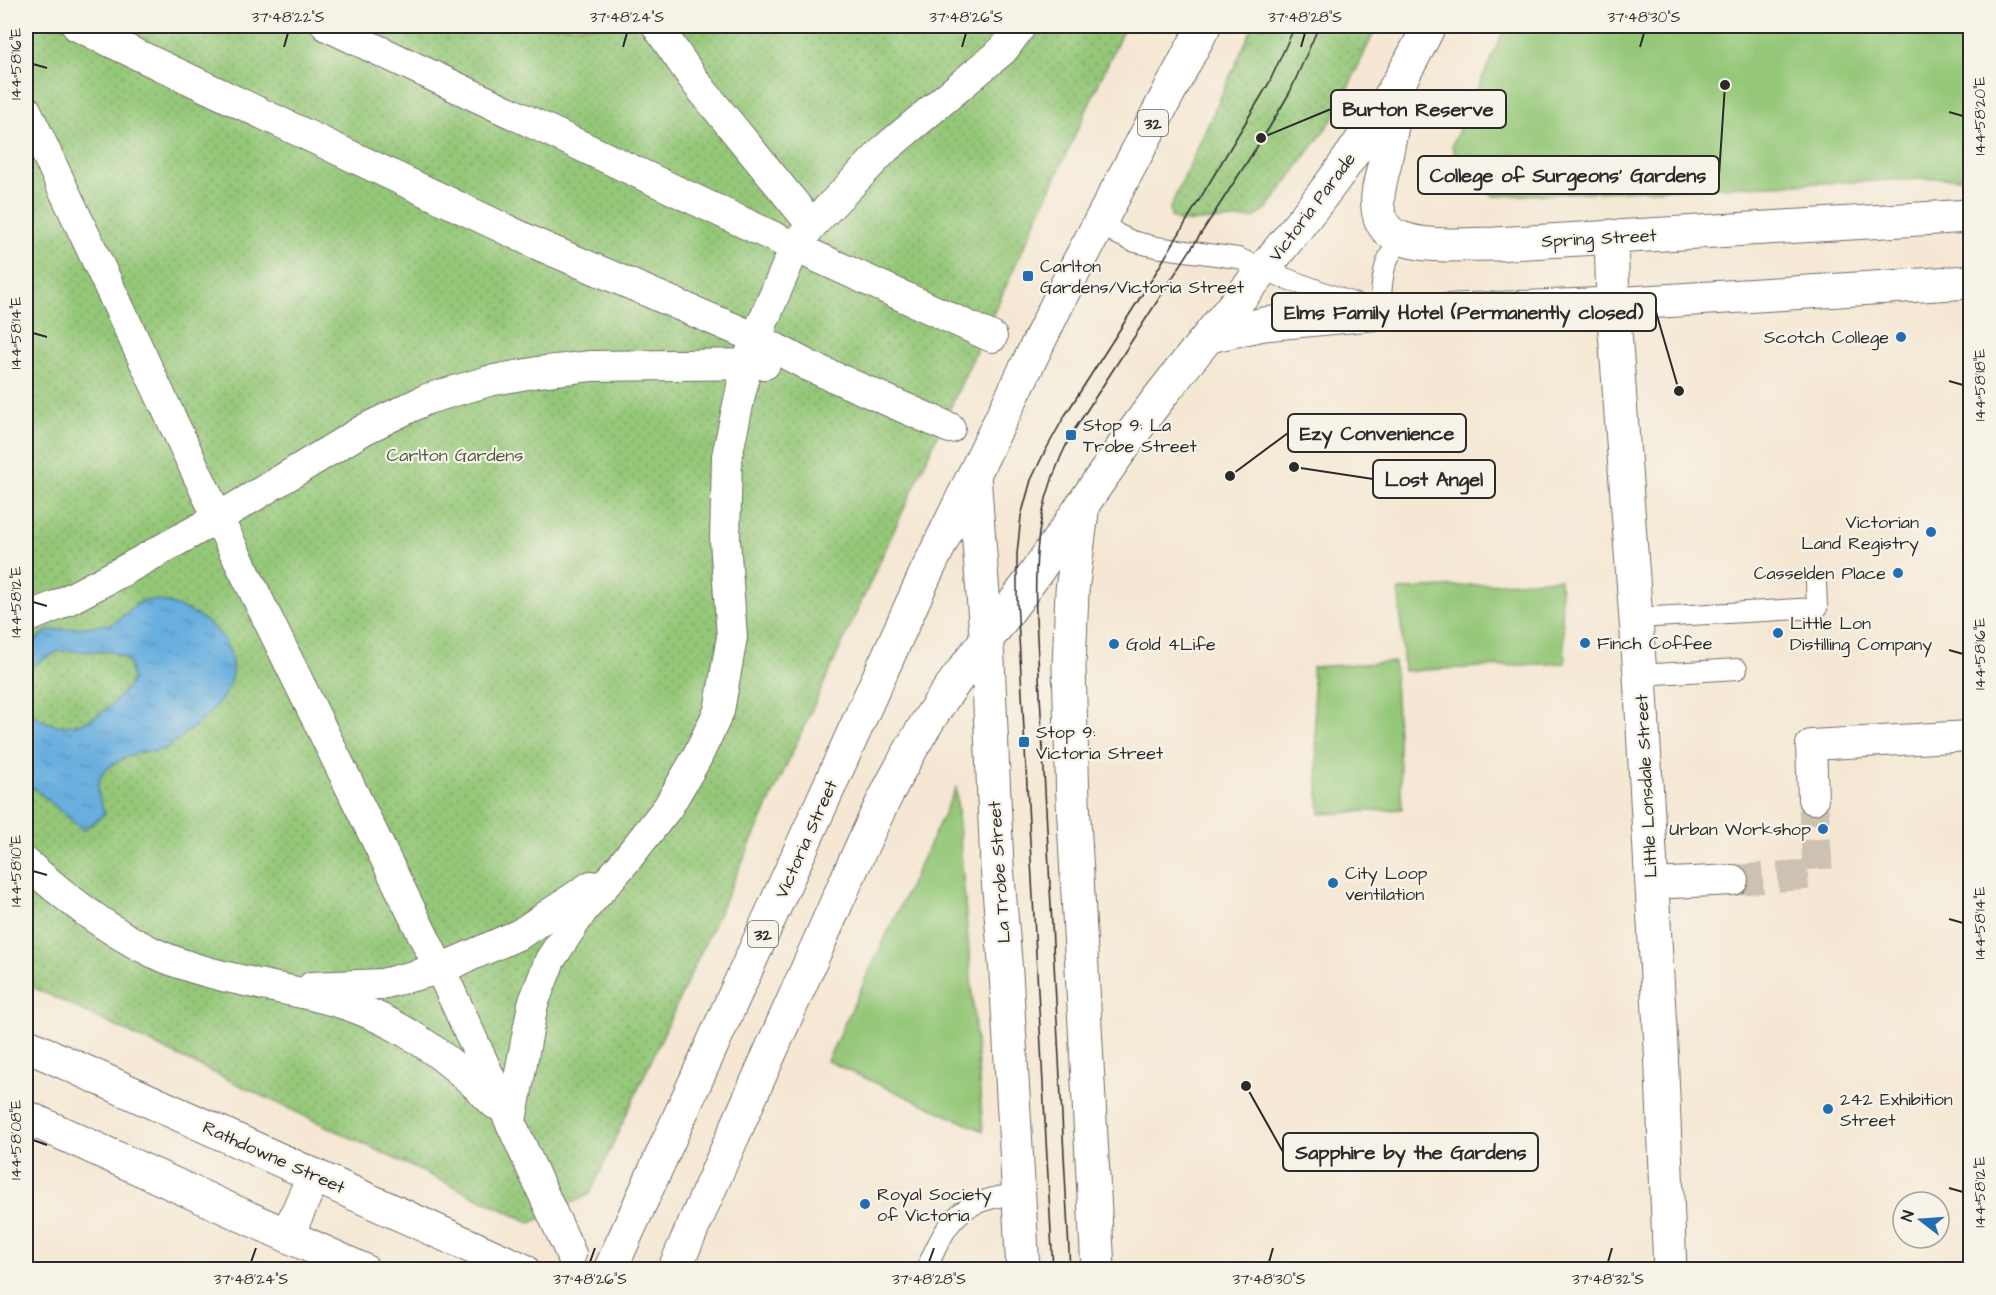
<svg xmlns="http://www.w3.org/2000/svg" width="1996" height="1295" font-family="'Architects Daughter',sans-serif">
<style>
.green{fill:#94c778;stroke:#607952;stroke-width:1.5}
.park{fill:url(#park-dots);stroke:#607952;stroke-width:1.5}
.water{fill:url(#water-ripples);stroke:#496d85;stroke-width:1.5}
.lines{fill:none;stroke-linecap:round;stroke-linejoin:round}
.pedestrian-tunnel{stroke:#cdc1b1;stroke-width:30;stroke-dasharray:30 15;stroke-linecap:butt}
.service-casing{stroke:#726d66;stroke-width:22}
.pedestrian-casing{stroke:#726d66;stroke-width:32}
.minor-casing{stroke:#726d66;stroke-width:35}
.tertiary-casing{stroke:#726d66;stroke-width:35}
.secondary-casing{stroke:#726d66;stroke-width:35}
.primary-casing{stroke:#726d66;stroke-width:35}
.service{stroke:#fff;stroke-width:20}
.pedestrian{stroke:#fff;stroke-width:30}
.minor{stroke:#fff;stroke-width:33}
.tertiary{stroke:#fff;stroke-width:33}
.secondary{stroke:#fff;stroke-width:33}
.primary{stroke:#fff;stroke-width:33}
.tram{stroke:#2b2b2b;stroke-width:1.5}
.ticks{fill:none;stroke:#2b2b2b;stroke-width:2}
.poi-dot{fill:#1f6fb2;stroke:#f7f3e8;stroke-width:2}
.labels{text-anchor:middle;stroke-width:4.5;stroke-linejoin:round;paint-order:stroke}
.shield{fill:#f7f3e8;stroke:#686764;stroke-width:1.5}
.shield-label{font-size:16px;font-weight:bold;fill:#2b2b2b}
.street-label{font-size:18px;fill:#2b2b2b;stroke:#f7f3e8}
.poi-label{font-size:18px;fill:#2b2b2b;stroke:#f7f3e8;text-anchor:start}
.park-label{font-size:18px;fill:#4a5a42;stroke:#f7f3e8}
.leader{fill:none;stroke:#2b2b2b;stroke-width:2}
.callout-dot{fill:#2b2b2b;stroke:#f7f3e8;stroke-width:2}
.callout{fill:#f7f3e8;stroke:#2b2b2b;stroke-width:2}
.callout-label{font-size:20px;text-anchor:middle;font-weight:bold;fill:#2b2b2b}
.neatline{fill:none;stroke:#2b2b2b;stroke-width:2}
.ticks-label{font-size:15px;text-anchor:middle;fill:#2b2b2b}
</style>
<defs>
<pattern id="park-dots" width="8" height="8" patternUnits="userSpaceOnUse" patternTransform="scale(1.5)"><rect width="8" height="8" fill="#94c778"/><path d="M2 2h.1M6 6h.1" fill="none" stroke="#79a263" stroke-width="1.8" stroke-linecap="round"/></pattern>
<pattern id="water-ripples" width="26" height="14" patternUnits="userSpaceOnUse" patternTransform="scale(1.5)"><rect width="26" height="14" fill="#67afdf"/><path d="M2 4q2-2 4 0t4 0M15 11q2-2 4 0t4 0" fill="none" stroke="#558fb5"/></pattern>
</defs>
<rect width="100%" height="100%" fill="#f7f3e8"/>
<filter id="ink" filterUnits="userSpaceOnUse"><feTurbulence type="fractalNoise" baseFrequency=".0167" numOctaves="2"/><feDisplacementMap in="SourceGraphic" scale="12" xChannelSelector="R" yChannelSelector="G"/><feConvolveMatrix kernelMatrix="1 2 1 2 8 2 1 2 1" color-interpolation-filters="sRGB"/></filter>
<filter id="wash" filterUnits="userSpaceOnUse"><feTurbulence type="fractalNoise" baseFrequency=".008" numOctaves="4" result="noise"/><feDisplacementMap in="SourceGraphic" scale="24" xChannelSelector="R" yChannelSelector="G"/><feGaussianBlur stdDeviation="1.35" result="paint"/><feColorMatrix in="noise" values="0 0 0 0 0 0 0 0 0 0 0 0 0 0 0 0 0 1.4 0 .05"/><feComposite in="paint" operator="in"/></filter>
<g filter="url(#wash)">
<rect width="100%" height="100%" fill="#f5e7d3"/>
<!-- green -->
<g class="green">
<path d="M1506 26H1970V177L1495 196C1468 188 1459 172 1452 145Z"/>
<path d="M1560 579 1565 663 1404 671 1399 590Z"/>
<path d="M1394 662 1402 809 1320 814 1312 667Z"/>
<path d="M956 788 983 1131 827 1061Z"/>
</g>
<!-- park -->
<g class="park">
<path d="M26 26H1125L590 1194 531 1223 26 984Z"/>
<path d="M1253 26H1377L1334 117 1266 210 1254 218 1180 222 1171 217 1170 208Z"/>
</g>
<!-- water -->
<path class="water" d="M156 600C181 605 216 621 227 646 246 684 212 715 183 735 177 740 171 746 164 749 156 752 146 751 137 753 129 756 115 762 108 768 91 783 99 796 105 814L83 830 28 783 26 777V708C65 745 105 718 132 681L130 665 124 657 112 652 59 651 29 667 26 672V648L47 631 113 624 141 601Z"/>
</g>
<g filter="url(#ink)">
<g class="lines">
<!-- pedestrian-tunnel -->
<path class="pedestrian-tunnel" d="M1733 880 1818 874 1813 799"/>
<!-- service casing -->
<g class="service-casing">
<g id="service">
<path d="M1101 221 1117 234 1132 241 1156 247 1238 258 1282 277 1380 313C1382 286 1380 258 1403 239"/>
<path d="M1636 618 1817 608 1816 583"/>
<path d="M1640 675 1737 669"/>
<path d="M926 1270C949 1217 959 1201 1018 1194"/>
</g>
</g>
<!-- pedestrian casing -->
<g class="pedestrian-casing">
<g id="pedestrian">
<path d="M77 26 541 246 756 338 807 365 950 428"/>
<path d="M327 26 795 247 992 337"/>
<path d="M657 26 697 84 812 225"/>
<path d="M26 110 218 518 447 984 571 1254"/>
<path d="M26 618 58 605 121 572 218 518 365 429 427 399 489 381 538 372 591 366 765 364"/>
<path d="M1813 799 1811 745 1970 736"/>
<path d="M26 863C64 896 106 930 152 952 205 977 266 984 323 998 392 1015 446 1054 495 1104"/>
<path d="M1651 884 1733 880"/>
<path d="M312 987 382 984 440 969 520 934 591 886"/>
<path d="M511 1121 533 1004 550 960 583 910 623 864 668 807 696 759 719 711 732 637 725 541 727 456 747 363 756 338 795 247 812 225 886 148 1003 50 1021 26"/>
</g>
</g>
<!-- minor casing -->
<g class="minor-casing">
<path id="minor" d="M1613 304 1640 675 1661 1047 1670 1270"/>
</g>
<!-- tertiary casing -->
<g class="tertiary-casing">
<g id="tertiary">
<path d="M1401 80C1396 107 1390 135 1385 162 1382 176 1376 193 1378 208 1379 221 1386 232 1398 237 1427 249 1464 244 1495 244L1970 216"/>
<path d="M1611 236 1613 304"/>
<path d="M1210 336 1264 324 1380 313 1613 304 1970 282"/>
<path d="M974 475 988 661 997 866 1006 973 1023 1270"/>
<path d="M1083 504 1072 591 1069 667 1073 801 1098 1270"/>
</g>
</g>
<!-- secondary casing -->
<g class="secondary-casing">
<g id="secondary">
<path d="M26 1045 523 1270"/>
<path d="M26 1117 363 1270"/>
<path d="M288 1234 314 1175"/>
</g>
</g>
<!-- primary casing -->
<g class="primary-casing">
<g id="primary">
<path d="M610 1270 925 575 1064 290 1204 26"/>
<path d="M674 1270C721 1162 769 1055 817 947 854 864 888 780 939 704 969 660 1004 619 1035 574 1077 514 1117 452 1162 394 1256 274 1362 164 1429 26"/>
</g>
</g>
<!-- service -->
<use href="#service" class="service"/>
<!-- pedestrian -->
<use href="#pedestrian" class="pedestrian"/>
<!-- minor -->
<use href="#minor" class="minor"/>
<!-- tertiary -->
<use href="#tertiary" class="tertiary"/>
<!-- secondary -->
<use href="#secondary" class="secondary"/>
<!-- primary -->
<use href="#primary" class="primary"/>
<!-- tram -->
<g class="tram">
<path d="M1053 1270 1017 600V554L1021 516 1031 480 1043 455 1064 417 1152 279 1269 83 1295 26"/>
<path d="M1070 1270 1036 618C1034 547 1038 500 1071 435L1269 128 1290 92 1319 26"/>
</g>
</g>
</g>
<!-- ticks -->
<path class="ticks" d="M284 47 288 33M623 47 627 33M962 47 966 33M1301 47 1305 33M1640 47 1644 33M33 64 47 68M1949 112 1963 116M33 333 47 337M1949 381 1963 385M33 602 47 606M1949 650 1963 654M33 871 47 875M1949 919 1963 923M33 1140 47 1145M1949 1188 1963 1192M251 1262 256 1248M590 1262 595 1248M929 1262 934 1248M1269 1262 1273 1248M1608 1262 1612 1248"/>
<!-- markers -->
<g class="poi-dot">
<rect x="1022" y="270" width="12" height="12" rx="3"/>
<circle cx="1901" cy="337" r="6"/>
<rect x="1065" y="429" width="12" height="12" rx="3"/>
<circle cx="1931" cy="532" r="6"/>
<circle cx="1898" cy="573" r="6"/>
<circle cx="1778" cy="633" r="6"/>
<circle cx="1585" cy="643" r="6"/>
<circle cx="1114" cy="644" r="6"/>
<rect x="1018" y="736" width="12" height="12" rx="3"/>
<circle cx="1823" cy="829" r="6"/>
<circle cx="1333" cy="883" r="6"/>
<circle cx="1828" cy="1109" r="6"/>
<circle cx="865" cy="1204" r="6"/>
</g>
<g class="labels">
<!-- shield labels -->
<g class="shield">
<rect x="1138" y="110" width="30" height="26" rx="4.5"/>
<rect x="748" y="921" width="30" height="26" rx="4.5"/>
</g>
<g class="shield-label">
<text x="1153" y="129">32</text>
<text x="763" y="940">32</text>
</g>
<!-- street labels -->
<g class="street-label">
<text transform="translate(1312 207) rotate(-53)" y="6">Victoria Parade</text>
<text transform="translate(1599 238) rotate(-3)" y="6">Spring Street</text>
<text transform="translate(1646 786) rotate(-93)" y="6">Little Lonsdale Street</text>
<text transform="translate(806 839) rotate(-66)" y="6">Victoria Street</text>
<text transform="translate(999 872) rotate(-94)" y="6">La Trobe Street</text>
<text transform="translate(274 1157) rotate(24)" y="6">Rathdowne Street</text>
</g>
<!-- poi labels -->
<g class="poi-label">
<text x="1040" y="272">Carlton<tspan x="1040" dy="21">Gardens/Victoria Street</tspan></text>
<text x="1889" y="343" text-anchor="end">Scotch College</text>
<text x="1083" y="431">Stop 9: La<tspan x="1083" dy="21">Trobe Street</tspan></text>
<text x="1919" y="528" text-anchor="end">Victorian<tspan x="1919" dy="21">Land Registry</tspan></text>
<text x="1886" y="579" text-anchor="end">Casselden Place</text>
<text x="1790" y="629">Little Lon<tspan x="1790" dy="21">Distilling Company</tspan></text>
<text x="1597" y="649">Finch Coffee</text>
<text x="1126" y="650">Gold 4Life</text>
<text x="1036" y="738">Stop 9:<tspan x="1036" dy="21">Victoria Street</tspan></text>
<text x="1811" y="835" text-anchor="end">Urban Workshop</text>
<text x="1345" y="879">City Loop<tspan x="1345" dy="21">ventilation</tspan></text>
<text x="1840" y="1105">242 Exhibition<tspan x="1840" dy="21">Street</tspan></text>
<text x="877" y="1200">Royal Society<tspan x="877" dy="21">of Victoria</tspan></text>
</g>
<!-- park labels -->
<g class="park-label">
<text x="455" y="461">Carlton Gardens</text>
</g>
</g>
<!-- callouts -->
<path class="leader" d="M1261 138L1331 109M1725 85L1719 175M1679 391L1656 312M1230 476L1288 433M1294 467L1373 479M1246 1086L1283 1152"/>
<g class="callout-dot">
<circle cx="1261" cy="138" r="6"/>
<circle cx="1725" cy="85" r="6"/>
<circle cx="1679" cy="391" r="6"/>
<circle cx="1230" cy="476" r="6"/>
<circle cx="1294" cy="467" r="6"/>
<circle cx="1246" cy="1086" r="6"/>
</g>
<g class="callout">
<rect x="1331" y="90" width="175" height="38" rx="6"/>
<rect x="1418" y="156" width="301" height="38" rx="6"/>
<rect x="1272" y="293" width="384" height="38" rx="6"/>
<rect x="1288" y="414" width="178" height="38" rx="6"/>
<rect x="1373" y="460" width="122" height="38" rx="6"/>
<rect x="1283" y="1133" width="255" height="38" rx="6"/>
</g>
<g class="callout-label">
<text x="1418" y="116">Burton Reserve</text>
<text x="1568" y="182">College of Surgeons' Gardens</text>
<text x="1464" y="319">Elms Family Hotel (Permanently closed)</text>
<text x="1377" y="440">Ezy Convenience</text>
<text x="1434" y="486">Lost Angel</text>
<text x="1411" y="1159">Sapphire by the Gardens</text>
</g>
<!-- margin -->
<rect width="1996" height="1295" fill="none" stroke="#f7f3e8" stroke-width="66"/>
<!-- north arrow -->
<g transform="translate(1921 1220) rotate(287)"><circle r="28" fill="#f7f3e8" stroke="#a5a39c" stroke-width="1.5"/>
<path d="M0-4.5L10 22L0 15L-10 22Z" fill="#1f6fb2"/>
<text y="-9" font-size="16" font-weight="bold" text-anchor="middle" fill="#2b2b2b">N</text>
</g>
<rect x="33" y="33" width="1930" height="1229" class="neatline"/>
<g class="ticks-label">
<text x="288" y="22">37°48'22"S</text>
<text x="627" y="22">37°48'24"S</text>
<text x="966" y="22">37°48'26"S</text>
<text x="1305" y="22">37°48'28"S</text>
<text x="1644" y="22">37°48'30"S</text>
<text transform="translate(16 64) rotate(-90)" y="5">144°58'16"E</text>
<text transform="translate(1980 116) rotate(-90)" y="5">144°58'20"E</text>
<text transform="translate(16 333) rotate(-90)" y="5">144°58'14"E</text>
<text transform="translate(1980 385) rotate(-90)" y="5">144°58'18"E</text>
<text transform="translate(16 602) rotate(-90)" y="5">144°58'12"E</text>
<text transform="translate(1980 654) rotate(-90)" y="5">144°58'16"E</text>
<text transform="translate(16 871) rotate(-90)" y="5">144°58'10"E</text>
<text transform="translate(1980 923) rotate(-90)" y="5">144°58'14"E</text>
<text transform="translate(16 1140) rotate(-90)" y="5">144°58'08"E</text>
<text transform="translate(1980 1192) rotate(-90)" y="5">144°58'12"E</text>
<text x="251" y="1284">37°48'24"S</text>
<text x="590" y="1284">37°48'26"S</text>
<text x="929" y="1284">37°48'28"S</text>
<text x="1269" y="1284">37°48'30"S</text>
<text x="1608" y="1284">37°48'32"S</text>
</g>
</svg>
